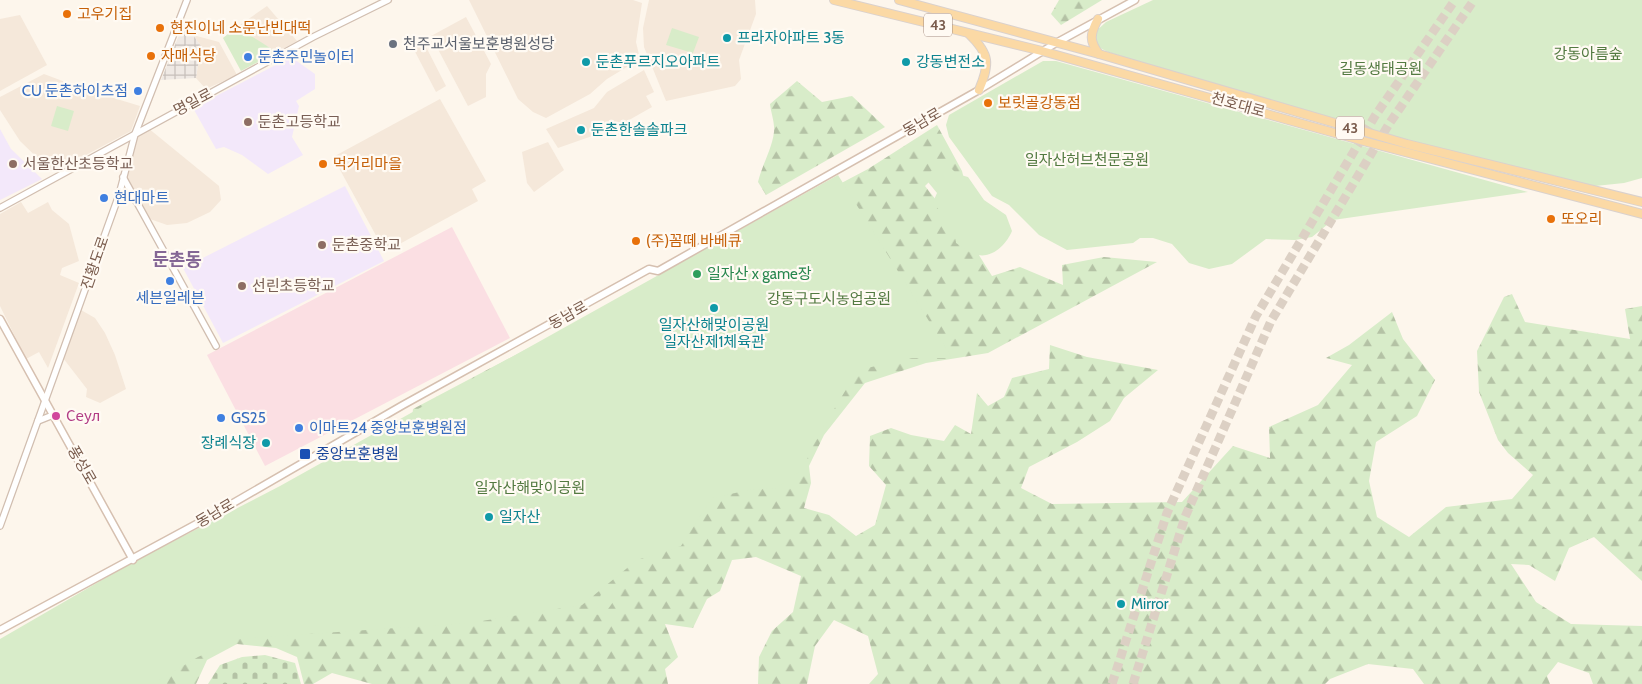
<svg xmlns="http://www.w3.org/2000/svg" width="1642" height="684" font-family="Cabin,'Noto Sans KR',sans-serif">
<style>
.residential{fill:#f5e8da}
.industrial{fill:url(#industrial-grid)}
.education{fill:#f3e8fa}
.medical{fill:#fbdfe3}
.forest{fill:url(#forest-firs)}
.cemetery{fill:url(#cemetery-stones)}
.park{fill:#d8ecc9}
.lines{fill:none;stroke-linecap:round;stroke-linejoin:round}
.motorway-tunnel{stroke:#dcd0c4;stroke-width:9;stroke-dasharray:9 4.5;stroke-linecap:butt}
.tertiary-casing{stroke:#d1beb0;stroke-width:8}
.secondary-casing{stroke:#d6c0b0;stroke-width:9}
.primary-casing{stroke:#dad1cd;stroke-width:10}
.tertiary{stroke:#fff;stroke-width:5.5}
.secondary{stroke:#fff;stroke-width:6}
.primary{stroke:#fbd9a5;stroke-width:8}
.food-dot{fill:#e8710a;stroke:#fffaf3;stroke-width:2}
.culture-dot{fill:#0f9aa8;stroke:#fffaf3;stroke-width:2}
.worship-dot{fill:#6b7280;stroke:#fffaf3;stroke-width:2}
.shop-dot{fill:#3f7fe0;stroke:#fffaf3;stroke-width:2}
.education-dot{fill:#8d6e63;stroke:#fffaf3;stroke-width:2}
.leisure-dot{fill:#2e9e5b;stroke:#fffaf3;stroke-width:2}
.hotel-dot{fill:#d1479c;stroke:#fffaf3;stroke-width:2}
.transit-dot{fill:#1a4fb4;stroke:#fffaf3;stroke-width:2}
.labels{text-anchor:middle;stroke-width:4.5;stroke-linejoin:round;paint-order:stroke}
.shield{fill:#fffaf3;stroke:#a28b7f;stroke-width:1}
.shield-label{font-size:14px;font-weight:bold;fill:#7a5c4d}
.food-label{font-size:15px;fill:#c56008;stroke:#fffaf3;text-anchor:start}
.culture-label{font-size:15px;fill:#0d838f;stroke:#fffaf3;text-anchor:start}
.worship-label{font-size:15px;fill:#5b616d;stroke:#fffaf3;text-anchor:start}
.park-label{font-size:15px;fill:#537a41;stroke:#fffaf3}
.shop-label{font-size:15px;fill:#366cbe;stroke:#fffaf3;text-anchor:start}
.street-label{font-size:15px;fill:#7a5c4d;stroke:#fffaf3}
.education-label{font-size:15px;fill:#785e54;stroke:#fffaf3;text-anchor:start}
.leisure-label{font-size:15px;fill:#27864d;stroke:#fffaf3;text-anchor:start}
.hotel-label{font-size:15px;fill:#b23c85;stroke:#fffaf3;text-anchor:start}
.transit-label{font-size:15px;fill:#164399;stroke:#fffaf3;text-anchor:start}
.quarter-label{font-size:18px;font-weight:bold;fill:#846695;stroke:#fffaf3}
</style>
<defs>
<pattern id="industrial-grid" width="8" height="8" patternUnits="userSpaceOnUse" patternTransform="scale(1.25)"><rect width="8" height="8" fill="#efe9e4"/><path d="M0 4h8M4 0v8" fill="none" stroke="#c7c0bb"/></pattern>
<pattern id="forest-firs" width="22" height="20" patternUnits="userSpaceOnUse" patternTransform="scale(1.25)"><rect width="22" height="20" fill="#d8ecc9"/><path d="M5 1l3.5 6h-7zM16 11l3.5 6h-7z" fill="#b4c2a5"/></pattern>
<pattern id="cemetery-stones" width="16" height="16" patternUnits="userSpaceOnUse" patternTransform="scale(1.25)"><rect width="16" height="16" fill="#d8ecc9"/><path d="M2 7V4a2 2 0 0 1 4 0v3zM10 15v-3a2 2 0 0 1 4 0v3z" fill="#b4c2a5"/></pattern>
</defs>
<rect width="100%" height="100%" fill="#fdf6ec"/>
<!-- residential -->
<g class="residential">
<path d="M469 0H633L642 3 636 42 640 59 607 79 590 94 546 118 533 112 518 99Z"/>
<path d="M649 0H755L756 14 739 60 741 79 735 86 666 101 644 47 643 28Z"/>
<path d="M267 6 297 41 277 52 254 39 243 30 234 29Z"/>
<path d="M20 15 47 65 0 91V19Z"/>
<path d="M466 17 491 64 486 74V97L468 106 431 36Z"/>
<path d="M193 35 219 42 237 75 206 89 196 78 201 46Z"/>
<path d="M422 39 446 86 436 92 411 44Z"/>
<path d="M644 70 654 92 646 96 652 107 615 128 558 148 546 129 594 108 607 92Z"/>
<path d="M44 74 84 89 140 106 131 131 56 171H51L20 141 0 110V97Z"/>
<path d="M440 99 486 181 472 189 478 201 385 252 333 157Z"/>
<path d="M148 128 219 186 221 200 210 212 187 223 167 225 150 219 125 177 136 135Z"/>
<path d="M548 142 564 170 534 192 527 183 522 152Z"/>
<path d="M21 202 28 213 48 202 52 210 69 224 79 261 62 268 60 275 79 283 48 368 39 352 26 359 0 306V214Z"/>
<path d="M81 310 95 318 105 333 115 355 126 389 100 403 86 397 87 389 63 358Z"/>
</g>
<!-- industrial -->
<path class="industrial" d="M181 30 193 35 201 46 196 78 161 80Z"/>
<!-- education -->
<g class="education">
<path d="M291 57 315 74V89L296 101 299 106 292 137 303 155 268 174 242 155 224 147 216 149 193 108Z"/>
<path d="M0 129 11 149 42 179 0 200Z"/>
<path d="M345 186 384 261 223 343 183 268Z"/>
</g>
<!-- medical -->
<path class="medical" d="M452 227 510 338 265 466 207 355Z"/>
<!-- forest -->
<g class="forest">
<path d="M1059 0H1102L1061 25 1051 14Z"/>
<path d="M797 81 822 102 852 96 885 127 766 195 758 182C762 165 772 149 774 132 775 123 771 113 770 104Z"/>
<path d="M937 125 962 171 964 179 944 167 925 186 977 252 992 276 1020 267 1063 285 1062 265 1104 257 1157 262 988 353 926 363 865 383 824 435 809 466 811 483 804 508 829 515 856 536 875 525 886 485 869 466 870 436 891 428 911 435 944 441 955 425 971 434 977 393 988 406 1004 397 1012 378 1049 369 1050 345 1087 357 1158 370 1124 398 1110 421 1077 442 1029 467 1021 488 1052 504 1182 502 1233 446 1270 458 1269 427 1318 405 1352 365 1326 358 1349 345 1392 312 1403 339 1435 380 1417 416 1376 442 1369 481 1377 517 1409 537 1446 507 1512 499 1533 475 1508 453 1498 440 1479 392 1477 351 1504 297 1512 294 1525 322 1630 339 1625 309 1642 306V581L1594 537 1569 548 1555 581 1529 565 1511 564 1536 602 1571 624 1642 626V684H1593L1589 673 1558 662 1547 676 1550 684H1424L1413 669 1368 664 1330 679 1325 684H869L878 674 868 636 834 620 815 646 807 684H758L759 657 772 631 793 612 801 576 756 557 732 560 720 591 707 599 693 628 665 624 678 657 665 669 668 684H372L332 673 313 684H304L297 657 276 648 237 644 207 660 196 684H0L411 428 413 409 868 169Z"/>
</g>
<!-- cemetery -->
<path class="cemetery" d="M265 655 295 663 301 684H208L220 665 242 657Z"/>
<!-- park -->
<g class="park">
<path d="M1153 0H1642V178L1624 183 1576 188 1371 133 1108 52 1096 46 1094 33 1106 22Z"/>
<path d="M672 28 699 37 693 53 666 45Z"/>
<path d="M234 29C247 31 264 45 277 52L241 71 223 38Z"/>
<path d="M1043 61H1056L1528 192 1333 220 1312 237 1295 240 1266 239 1232 264 1209 269 1189 263 1172 244 1153 238H1140L1133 243 1067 250 1039 235 1009 205 992 196 949 137 946 125 949 115Z"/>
<path d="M57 106 74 111 68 131 51 126Z"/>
<path d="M944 161 957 174 968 177 984 200 1006 215 1012 231C1007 243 994 258 978 255 971 254 962 247 956 243L955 232 933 202 937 193 924 177Z"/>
<path d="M838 175 952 358H912L858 370 814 442 803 469 777 488 749 490 712 498 681 546 637 560 582 605 469 623 237 639 198 657 152 684H0V639L133 562 280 486Z"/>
<path d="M607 592H614L616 598 603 616 595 614 601 594Z"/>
</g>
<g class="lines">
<!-- motorway-tunnel -->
<g class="motorway-tunnel">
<path d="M1112 684 1167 513 1256 316 1375 116 1455 0"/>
<path d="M1133 684 1185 517 1271 321 1389 124 1474 0"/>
</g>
<!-- tertiary casing -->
<g class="tertiary-casing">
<g id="tertiary">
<path d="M123 177 216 346"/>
<path d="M119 195 127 194 136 201"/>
<path d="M0 208 313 37 388 0"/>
<path d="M38 421 53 415"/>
<path d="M0 526 119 195 135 134 187 0"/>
</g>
</g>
<!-- secondary casing -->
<g class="secondary-casing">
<g id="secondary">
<path d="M0 319 133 560"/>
<path d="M0 630 202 521 403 405 649 269 658 271 979 90 1056 43 1135 0"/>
</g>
</g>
<!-- primary casing -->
<g class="primary-casing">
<g id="primary">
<path d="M834 0 1042 51 1367 142 1642 214"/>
<path d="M899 0 1099 54 1407 144 1642 202"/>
<path d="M1098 19C1090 34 1089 41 1099 54"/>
<path d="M969 34C990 54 990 64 979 90"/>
</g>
</g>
<!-- tertiary -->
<use href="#tertiary" class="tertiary"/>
<!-- secondary -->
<use href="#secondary" class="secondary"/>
<!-- primary -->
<use href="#primary" class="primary"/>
</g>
<!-- markers -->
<g class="food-dot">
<circle cx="67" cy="14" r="5"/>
<circle cx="160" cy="28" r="5"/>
<circle cx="151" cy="56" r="5"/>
<circle cx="988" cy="103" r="5"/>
<circle cx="323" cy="164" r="5"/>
<circle cx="1551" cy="219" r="5"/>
<circle cx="636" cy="241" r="5"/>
</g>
<g class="culture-dot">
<circle cx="727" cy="38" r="5"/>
<circle cx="586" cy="62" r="5"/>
<circle cx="906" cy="62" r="5"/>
<circle cx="581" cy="130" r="5"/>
<circle cx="714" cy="308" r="5"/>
<circle cx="266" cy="443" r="5"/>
<circle cx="489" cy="517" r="5"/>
<circle cx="1121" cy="604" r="5"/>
</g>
<circle class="worship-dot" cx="393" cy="44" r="5"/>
<g class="shop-dot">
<circle cx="248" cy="57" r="5"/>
<circle cx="138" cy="91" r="5"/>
<circle cx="104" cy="198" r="5"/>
<circle cx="170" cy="281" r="5"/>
<circle cx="221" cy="418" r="5"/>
<circle cx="299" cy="428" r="5"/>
</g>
<g class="education-dot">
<circle cx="248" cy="122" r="5"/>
<circle cx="13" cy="164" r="5"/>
<circle cx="322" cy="245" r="5"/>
<circle cx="242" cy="286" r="5"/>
</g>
<circle class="leisure-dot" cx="697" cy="274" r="5"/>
<circle class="hotel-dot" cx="56" cy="416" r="5"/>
<rect class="transit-dot" x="299" y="448" width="12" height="12" rx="2.5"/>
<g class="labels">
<!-- shield labels -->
<g class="shield">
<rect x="924" y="13.5" width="28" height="23" rx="4"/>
<rect x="1336" y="116.5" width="28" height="23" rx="4"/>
</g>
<g class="shield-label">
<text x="938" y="30">43</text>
<text x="1350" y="133">43</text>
</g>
<!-- food labels -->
<g class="food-label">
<text x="77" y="19">고우기집</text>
<text x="170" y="33">현진이네 소문난빈대떡</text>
<text x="161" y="61">자매식당</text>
<text x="998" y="108">보릿골강동점</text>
<text x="333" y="169">먹거리마을</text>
<text x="1561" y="224">또오리</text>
<text x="646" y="246">(주)꼼떼 바베큐</text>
</g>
<!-- culture labels -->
<g class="culture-label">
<text x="737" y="43">프라자아파트 3동</text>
<text x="596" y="67">둔촌푸르지오아파트</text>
<text x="916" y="67">강동변전소</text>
<text x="591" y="135">둔촌한솔솔파크</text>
<text x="714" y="330" text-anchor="middle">일자산해맞이공원<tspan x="714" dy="17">일자산제1체육관</tspan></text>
<text x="256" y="448" text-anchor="end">장례식장</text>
<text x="499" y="522">일자산</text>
<text x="1131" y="609">Mirror</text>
</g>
<!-- worship labels -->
<g class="worship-label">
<text x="403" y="49">천주교서울보훈병원성당</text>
</g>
<!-- park labels -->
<g class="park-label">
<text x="1588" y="59">강동아름숲</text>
<text x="1381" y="74">길동생태공원</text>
<text x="1087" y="165">일자산허브천문공원</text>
<text x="829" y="304">강동구도시농업공원</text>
<text x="530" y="493">일자산해맞이공원</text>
</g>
<!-- shop labels -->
<g class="shop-label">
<text x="258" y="62">둔촌주민놀이터</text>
<text x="128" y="96" text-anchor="end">CU 둔촌하이츠점</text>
<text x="114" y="203">현대마트</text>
<text x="170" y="303" text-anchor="middle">세븐일레븐</text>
<text x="231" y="423">GS25</text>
<text x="309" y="433">이마트24 중앙보훈병원점</text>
</g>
<!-- street labels -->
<g class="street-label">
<text transform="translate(193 102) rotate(-28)" y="5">명일로</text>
<text transform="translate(1238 105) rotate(16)" y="5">천호대로</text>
<text transform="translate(922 122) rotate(-30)" y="5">동남로</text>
<text transform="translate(95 263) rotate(-71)" y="5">진황도로</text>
<text transform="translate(568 315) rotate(-29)" y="5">동남로</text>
<text transform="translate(82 465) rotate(60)" y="5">풍성로</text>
<text transform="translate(215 513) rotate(-30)" y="5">동남로</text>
</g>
<!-- education labels -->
<g class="education-label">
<text x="258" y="127">둔촌고등학교</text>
<text x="23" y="169">서울한산초등학교</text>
<text x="332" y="250">둔촌중학교</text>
<text x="252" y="291">선린초등학교</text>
</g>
<!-- leisure labels -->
<g class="leisure-label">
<text x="707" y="279">일자산 x game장</text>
</g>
<!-- hotel labels -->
<g class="hotel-label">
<text x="66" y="421">Сеул</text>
</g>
<!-- transit labels -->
<g class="transit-label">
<text x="316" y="459">중앙보훈병원</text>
</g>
<!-- quarter labels -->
<g class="quarter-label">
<text x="177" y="266">둔촌동</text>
</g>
</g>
</svg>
